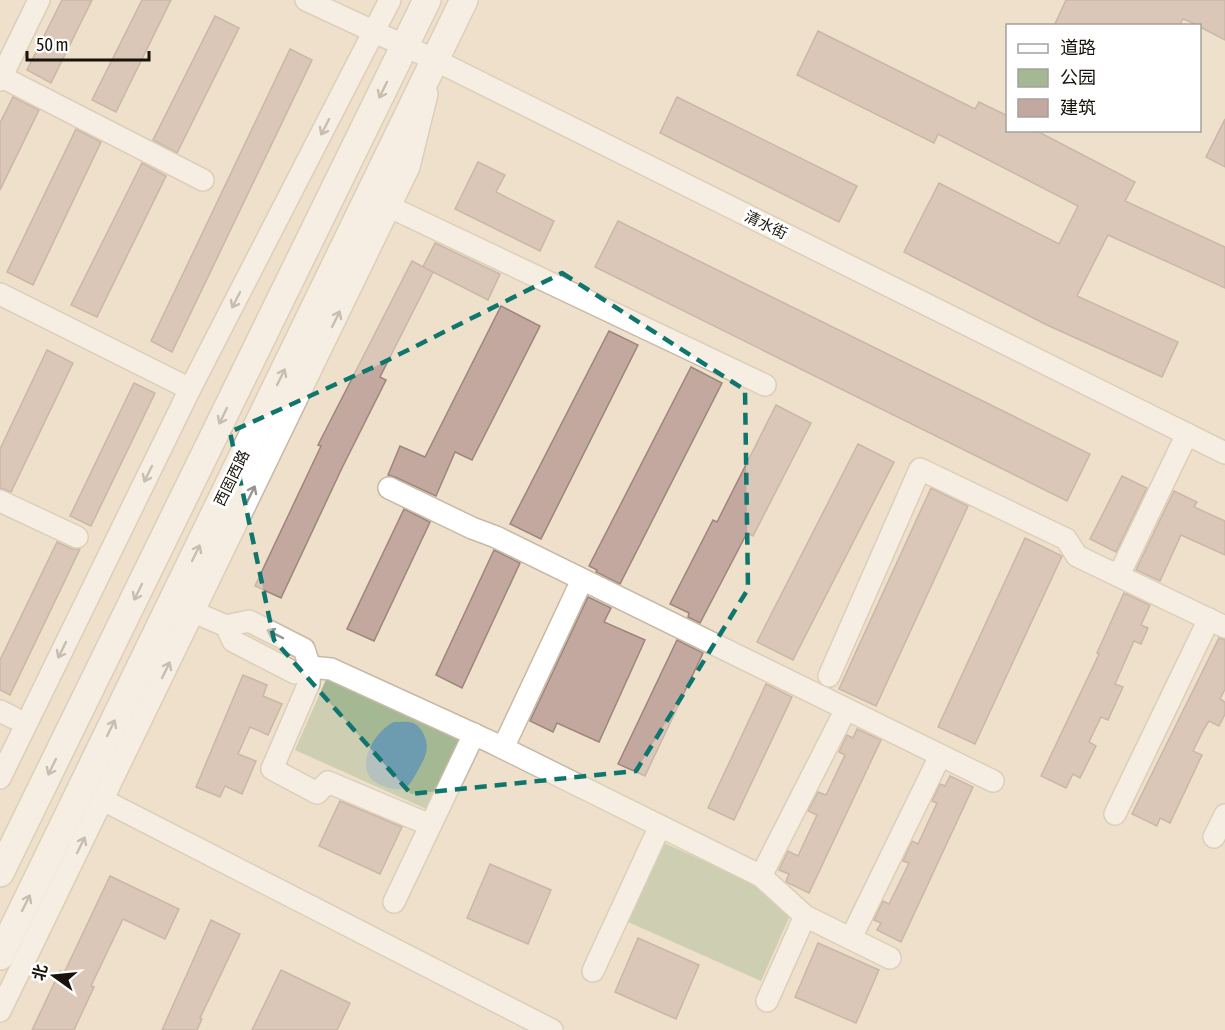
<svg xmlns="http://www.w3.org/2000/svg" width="1225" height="1030" font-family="'Asap Condensed','Noto Sans SC',sans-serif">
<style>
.green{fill:#a5b894}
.water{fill:#6d9baf}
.building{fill:#c3a8a0;stroke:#9e857d;stroke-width:1.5}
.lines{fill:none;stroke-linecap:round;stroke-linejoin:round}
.minor-casing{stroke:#c7b9a4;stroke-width:24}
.major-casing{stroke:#c7b9a4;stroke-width:30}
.minor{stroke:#fff;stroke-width:21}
.major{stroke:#fff;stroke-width:27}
.oneway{stroke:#979591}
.marked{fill:none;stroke:#0f766e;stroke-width:4.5;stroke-dasharray:12 8;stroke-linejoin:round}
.labels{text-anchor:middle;stroke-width:6;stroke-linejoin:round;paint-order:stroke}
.street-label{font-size:15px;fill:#18130b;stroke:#fff}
</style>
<rect width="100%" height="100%" fill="#eee0ca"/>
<!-- green -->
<g class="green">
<path d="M328 675 467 737 433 812 295 750Z"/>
<path d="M664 843 796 902 761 981 628 922Z"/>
</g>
<!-- water -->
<path class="water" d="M394 722C400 722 408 721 413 723 418 725 421 729 423 733 431 748 425 758 417 772 414 777 411 784 406 787 399 792 387 788 379 784 351 771 374 731 394 722Z"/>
<!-- building -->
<g class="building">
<path d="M62 0H92L51 83 27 70Z"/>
<path d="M142 0H171L116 112 92 100Z"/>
<path d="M1066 0H1225V40L1200 27V26L1183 19 1179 26H1054Z"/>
<path d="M215 16 239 28 177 153 153 140Z"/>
<path d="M818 31 975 109 979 102 1008 116V130H1035L1135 182 1125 201 1225 247V288L1108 235 1077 296 1178 342 1162 377 1047 325 904 252 939 183 1059 244 1078 206 938 134 934 143 797 75Z"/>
<path d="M290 49 312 60 172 352 151 341Z"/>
<path d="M13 97 39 110 0 190V123Z"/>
<path d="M677 97 857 186 839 222 660 133Z"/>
<path d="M1225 119V167L1206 157Z"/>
<path d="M76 129 101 142 33 285 7 272Z"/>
<path d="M478 162 505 175 496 192 554 221 540 251 455 209Z"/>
<path d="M142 163 166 176 97 317 71 305Z"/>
<path d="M618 221 1090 454 1067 501 595 267Z"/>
<path d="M435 243 500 274 488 300 423 267Z"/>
<path d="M412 261 433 272 380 377 386 380 342 468 281 598 255 586 321 446 318 445Z"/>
<path d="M501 306 540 326 472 460 455 452 436 496 395 477 388 475 400 446 425 457Z"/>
<path d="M609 331 638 345 541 539 510 524Z"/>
<path d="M47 350 73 363 11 492 0 488V449Z"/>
<path d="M691 367 722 383 620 584 596 572 597 570 589 566Z"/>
<path d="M134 383 155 393 91 526 70 516Z"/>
<path d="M776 405 811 423 753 536 747 533 700 623 688 617 689 613 670 604 713 520 717 522Z"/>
<path d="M858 444 894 462 793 660 757 642Z"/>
<path d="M1122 476 1147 488 1116 552 1090 539Z"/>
<path d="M931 488 968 506 876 706 839 689Z"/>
<path d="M1174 491 1197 502 1194 507 1225 521V555L1181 535 1160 581 1136 570Z"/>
<path d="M404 509 430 522 374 641 347 629Z"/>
<path d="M1025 538 1062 556 975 744 938 727Z"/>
<path d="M57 542 72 549H80L10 695 0 690V660Z"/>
<path d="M494 550 520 563 462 688 436 675Z"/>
<path d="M1124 593 1150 605 1141 625 1148 628 1141 644 1134 641 1115 684 1123 687 1108 720 1101 717 1089 742 1096 746 1080 778 1073 774 1066 788 1041 776 1099 654 1097 653Z"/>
<path d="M588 597 611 608 604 622 645 640 599 742 557 723 553 732 530 721Z"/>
<path d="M1219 638 1225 640V689L1220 699 1225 702V714L1219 726 1209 721 1204 729 1193 751 1202 755 1170 823 1160 818 1157 826 1132 814Z"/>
<path d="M677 640 703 653 645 776 618 764Z"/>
<path d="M243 675 267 685 263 696 282 704 268 735 250 727 238 754 256 761 242 794 225 786 220 797 196 787Z"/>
<path d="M766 684 792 697 734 820 708 808Z"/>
<path d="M857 729 881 740 809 893 788 883 786 881 789 874 779 870 788 851 798 856 817 815 808 811 818 792 826 795 845 755 839 752 847 735 853 738Z"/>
<path d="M950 776 973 787 901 942 877 930 881 923 874 920 883 901 889 904 909 863 903 861 912 841 918 844 937 803 932 801 940 784 945 786Z"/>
<path d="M340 801 402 827 380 874 319 846Z"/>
<path d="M490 864 551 890 528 944 467 918Z"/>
<path d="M110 876 179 909 165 939 123 919 91 986 94 987 74 1030H32L60 971 64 973Z"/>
<path d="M211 920 240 934 200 1018 202 1019 197 1030H162Z"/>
<path d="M638 938 699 965 676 1019 615 992Z"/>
<path d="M818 943 879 970 856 1023 795 997Z"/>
<path d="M281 970 350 1003 337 1030H252Z"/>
</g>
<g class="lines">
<!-- minor casing -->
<g class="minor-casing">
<g id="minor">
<path d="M306 0 435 60 1225 453"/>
<path d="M0 76 203 180"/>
<path d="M0 80 39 0"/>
<path d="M390 207 765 385"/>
<path d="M0 294 190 389"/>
<path d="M389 488 472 528 496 537 993 781"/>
<path d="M0 501 77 537"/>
<path d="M1119 575 1187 434"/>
<path d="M194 612 226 626 249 621 304 649 310 667 309 683 272 769 317 793 328 782 430 825"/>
<path d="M226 626 233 641 295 673 310 667 331 669 493 743 761 876 805 916 890 958"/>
<path d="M829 676 920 469 1066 539 1077 556 1225 627"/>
<path d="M0 711 14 718"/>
<path d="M503 748 582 580"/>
<path d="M0 778 190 389 390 0"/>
<path d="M103 800 552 1030"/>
<path d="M1115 814 1209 619"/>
<path d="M1214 837 1225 815"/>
<path d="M761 876 846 709"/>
<path d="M394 902 474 734"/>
<path d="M851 938 940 756"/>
<path d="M593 971 660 826"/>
<path d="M767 1001 805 916"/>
<path d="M0 1011 409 167 427 94"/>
</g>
</g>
<!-- major casing -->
<g class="major-casing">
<g id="major">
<path d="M0 873 427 0"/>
<path d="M0 956 464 0"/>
</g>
</g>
<!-- minor -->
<use href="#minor" class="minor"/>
<!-- major -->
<use href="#major" class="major"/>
</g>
<!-- one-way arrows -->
<defs><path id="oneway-shaft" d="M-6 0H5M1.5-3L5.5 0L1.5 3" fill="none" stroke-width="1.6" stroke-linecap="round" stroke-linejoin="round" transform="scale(1.5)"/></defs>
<g class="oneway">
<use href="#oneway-shaft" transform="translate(383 90) rotate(116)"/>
<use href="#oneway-shaft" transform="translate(325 127) rotate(117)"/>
<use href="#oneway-shaft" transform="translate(236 300) rotate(117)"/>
<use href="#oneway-shaft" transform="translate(336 319) rotate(-64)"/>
<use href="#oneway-shaft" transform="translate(281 377) rotate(-64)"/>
<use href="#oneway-shaft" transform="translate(223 416) rotate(116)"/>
<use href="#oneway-shaft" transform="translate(148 474) rotate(116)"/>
<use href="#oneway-shaft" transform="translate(251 494) rotate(-64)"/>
<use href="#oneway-shaft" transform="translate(196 553) rotate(-64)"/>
<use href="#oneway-shaft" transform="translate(138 592) rotate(116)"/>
<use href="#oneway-shaft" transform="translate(275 634) rotate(-153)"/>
<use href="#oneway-shaft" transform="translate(62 650) rotate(116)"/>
<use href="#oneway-shaft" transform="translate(166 670) rotate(-64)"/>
<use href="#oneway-shaft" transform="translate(111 728) rotate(-64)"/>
<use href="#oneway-shaft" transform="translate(52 767) rotate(116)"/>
<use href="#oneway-shaft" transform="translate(81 845) rotate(-64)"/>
<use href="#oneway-shaft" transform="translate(26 903) rotate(-64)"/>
</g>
<!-- marked area -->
<path d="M0 0H1225V1030H0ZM562 273 745 390 748 589 636 771 411 794 274 640 230 432 374 367Z" fill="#eee0ca" fill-opacity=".55" fill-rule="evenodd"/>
<path class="marked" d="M562 273 745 390 748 589 636 771 411 794 274 640 230 432 374 367Z"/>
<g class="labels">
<!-- street labels -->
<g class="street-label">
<text transform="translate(766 225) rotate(26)" y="5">清水街</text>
<text transform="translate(232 478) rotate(-64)" y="5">西固西路</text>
</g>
</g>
<!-- legend -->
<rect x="1006" y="24" width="195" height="108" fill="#ffffff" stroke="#a3a19d" stroke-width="1.5"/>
<rect x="1018" y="44" width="30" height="9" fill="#ffffff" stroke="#a3a19d" stroke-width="1.5"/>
<text x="1060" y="54" font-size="18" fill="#18130b">道路</text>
<rect x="1018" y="69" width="30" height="18" fill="#a5b894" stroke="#a3a19d" stroke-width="1.5"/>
<text x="1060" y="84" font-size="18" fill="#18130b">公园</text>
<rect x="1018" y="99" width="30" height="18" fill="#c3a8a0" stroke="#a3a19d" stroke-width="1.5"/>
<text x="1060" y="114" font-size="18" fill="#18130b">建筑</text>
<!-- north arrow -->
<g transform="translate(54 976) rotate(285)" stroke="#ffffff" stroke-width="4.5" paint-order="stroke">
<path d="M0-4.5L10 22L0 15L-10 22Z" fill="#18130b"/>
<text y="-9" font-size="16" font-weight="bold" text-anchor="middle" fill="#18130b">北</text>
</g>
<!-- scale -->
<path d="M27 51v9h122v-9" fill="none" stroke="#18130b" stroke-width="3"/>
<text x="36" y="51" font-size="18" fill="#18130b" stroke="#ffffff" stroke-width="4.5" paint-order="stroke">50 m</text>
</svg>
